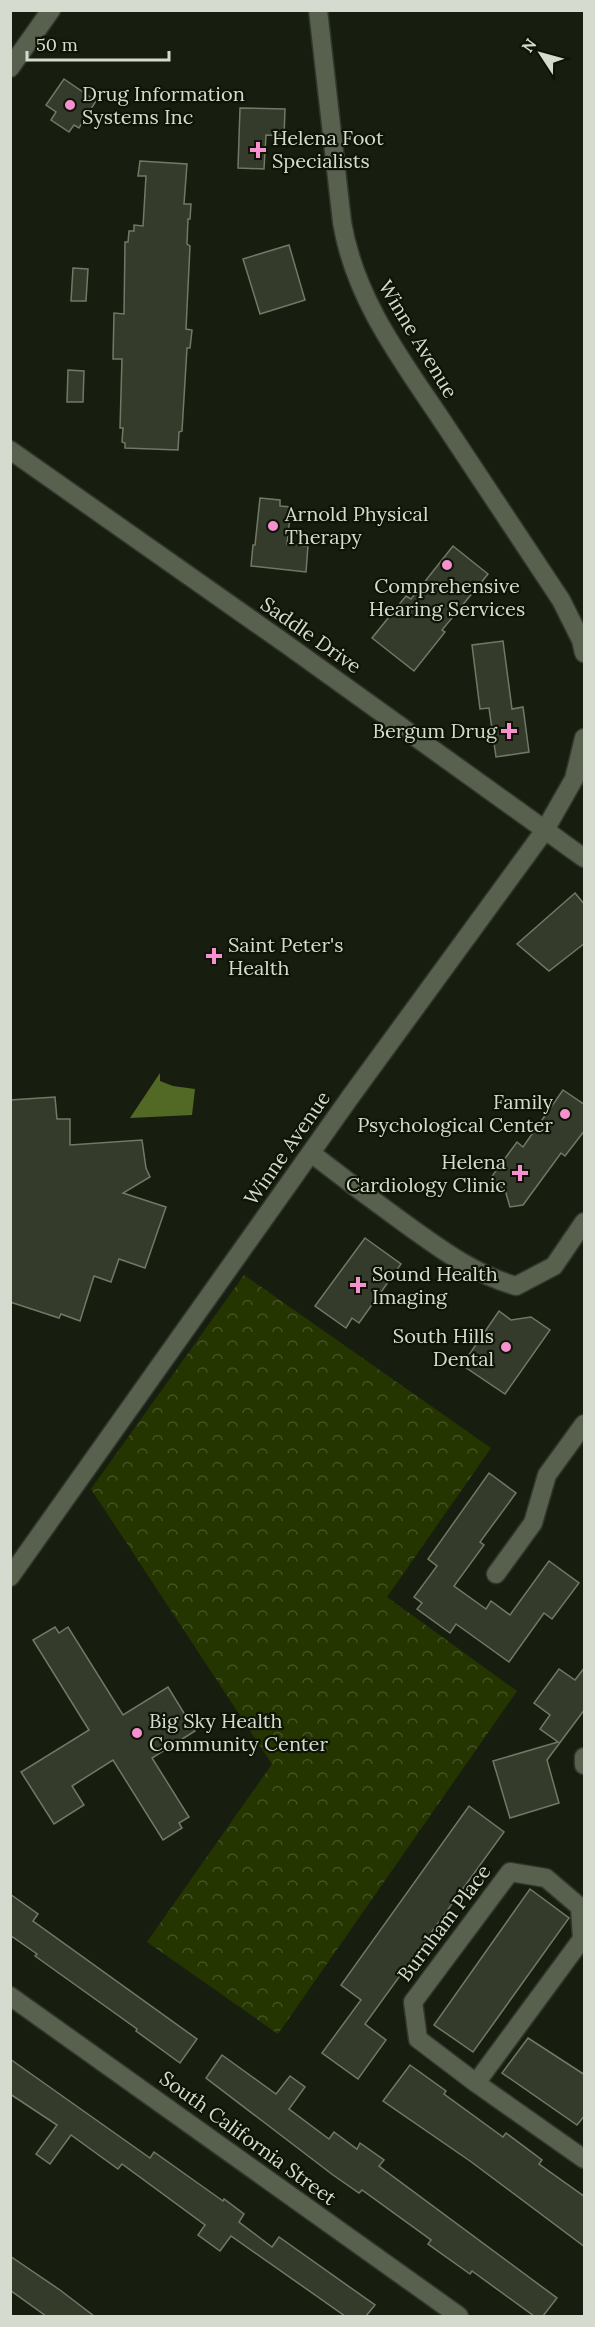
<svg xmlns="http://www.w3.org/2000/svg" width="595" height="2327" font-family="Lora,serif">
<style>
.forest{fill:url(#forest-crowns)}
.water{fill:#516924}
.building{fill:#343b2a;stroke:#717966;stroke-width:1.5}
.lines{fill:none;stroke-linecap:round;stroke-linejoin:round}
.street-casing{stroke:#32362e;stroke-width:21}
.secondary-casing{stroke:#32362e;stroke-width:21}
.street{stroke:#58604e;stroke-width:18}
.secondary{stroke:#58604e;stroke-width:18}
.poi-dot{fill:#f690cf;stroke:#0f1506;stroke-width:2}
.labels{text-anchor:middle;stroke-width:4.5;stroke-linejoin:round;paint-order:stroke}
.poi-label{font-size:20px;fill:#d6dbd0;stroke:#0f1506;text-anchor:start}
.street-label{font-size:20px;fill:#d6dbd0;stroke:#0f1506}
</style>
<defs>
<pattern id="forest-crowns" width="20" height="18" patternUnits="userSpaceOnUse" patternTransform="scale(1.5)"><rect width="20" height="18" fill="#243500"/><path d="M2 6a3 3 0 1 1 6 0M12 15a3 3 0 1 1 6 0" fill="none" stroke="#435224"/></pattern>
</defs>
<rect width="100%" height="100%" fill="#181e0f"/>
<!-- forest -->
<path class="forest" d="M244 1275 491 1448 387 1597 517 1691 278 2034 147 1942 272 1764 91 1489Z"/>
<!-- water -->
<path class="water" d="M160 1073V1081L173 1086 195 1089 192 1115 130 1118Z"/>
<!-- building -->
<g class="building">
<path d="M64 79 96 101 79 128 74 125 69 132 51 120 56 112 46 105Z"/>
<path d="M240 108 285 109 284 136 266 135 264 169 238 168Z"/>
<path d="M140 161 187 164 184 204H191L190 219H188L187 244 190 246 186 329 192 330 190 348H187L182 431 179 432 178 450 125 448V443L122 442 123 428H120L122 359H113L114 313 124 314 125 242H128L129 231H134V225L143 226 146 176H138Z"/>
<path d="M289 245 305 300 260 314 243 259Z"/>
<path d="M73 268 88 269 86 301H71Z"/>
<path d="M68 370 84 371 83 402H67Z"/>
<path d="M260 498 280 500V506L291 507 287 544 308 546 306 572 251 566 253 545H255Z"/>
<path d="M453 546 488 574 442 630 445 632 414 671 372 638 406 596 411 599Z"/>
<path d="M503 641 512 709 523 707 529 752 496 757 489 708 480 709 472 645Z"/>
<path d="M575 893 585 905V943L549 971 517 944Z"/>
<path d="M563 1090 585 1105V1130L565 1156 561 1153 523 1205 510 1207 505 1190 490 1179 517 1142 523 1147Z"/>
<path d="M55 1097 57 1119H70V1145L142 1140 146 1168 150 1177 123 1193 166 1207 145 1268 119 1259 111 1282 94 1276 80 1321 61 1314 59 1318 10 1302V1100Z"/>
<path d="M365 1238 401 1264 359 1323 352 1318 346 1328 315 1306Z"/>
<path d="M499 1311 511 1320 531 1317 550 1330 505 1394 462 1365Z"/>
<path d="M489 1473 516 1493 480 1542 484 1545 454 1586 486 1609 491 1601 510 1615 549 1561 579 1583 552 1619 544 1613 509 1662 456 1624 450 1633 417 1609 422 1603 414 1597 437 1566 428 1559Z"/>
<path d="M55 1627 59 1633 68 1627 123 1715 168 1687 195 1731 152 1758 189 1817 179 1823 182 1828 163 1840 113 1760 72 1786 84 1805 54 1824 21 1772 89 1730 33 1640Z"/>
<path d="M585 1667V1709L547 1760 559 1803 510 1818 493 1761 558 1742 540 1729 550 1715 534 1703 559 1669 575 1680Z"/>
<path d="M469 1806 504 1832 365 2024 386 2040 358 2079 322 2053 361 2000 341 1985Z"/>
<path d="M530 1889 569 1918 473 2052 434 2025Z"/>
<path d="M10 1894 38 1914 33 1921 197 2039 180 2063 136 2031 137 2029 35 1956 37 1954 10 1935Z"/>
<path d="M528 2038 585 2075V2115L577 2125 502 2073Z"/>
<path d="M222 2055 276 2094 290 2076 305 2087 289 2109 329 2139 334 2132 357 2149 360 2143 384 2160 379 2166 557 2298 543 2316H534L472 2271 470 2274 428 2244 431 2240 362 2190 359 2193 333 2175 206 2078Z"/>
<path d="M10 2059 150 2158 154 2152 223 2201 224 2199 244 2214 239 2222 272 2247 279 2237 375 2305 366 2316H345L231 2236 220 2251 198 2235 205 2225 122 2164 118 2169 71 2135 50 2164 36 2154 57 2125 10 2094Z"/>
<path d="M410 2065 446 2091 444 2094 503 2137 506 2133 542 2160 539 2164 585 2197V2247L470 2161 383 2101Z"/>
<path d="M10 2256 60 2290 94 2316H46L10 2290Z"/>
</g>
<g class="lines">
<!-- street casing -->
<g class="street-casing">
<g id="street">
<path d="M318 10 342 222C355 301 404 363 447 428 485 485 523 542 561 600L581 640 584 653"/>
<path d="M311 1153C343 1178 375 1202 407 1225 442 1250 474 1274 516 1286L554 1266 584 1222"/>
<path d="M496 1574 533 1523 547 1475 584 1424"/>
<path d="M10 1577 351 1096 545 830 574 779 584 738"/>
<path d="M584 1757V1765"/>
<path d="M10 1996 459 2316"/>
<path d="M476 2083 582 1939 580 1907 546 1878 510 1872 413 2002 418 2039 476 2083 584 2159"/>
</g>
</g>
<!-- secondary casing -->
<g class="secondary-casing">
<g id="secondary">
<path d="M10 68 51 10"/>
<path d="M10 450 286 644 584 858"/>
</g>
</g>
<!-- street -->
<use href="#street" class="street"/>
<!-- secondary -->
<use href="#secondary" class="secondary"/>
</g>
<!-- markers -->
<g class="poi-dot">
<circle cx="70" cy="105" r="6"/>
<path d="M255 141h6v6h6v6h-6v6h-6v-6h-6v-6h6z"/>
<circle cx="273" cy="526" r="6"/>
<circle cx="447" cy="565" r="6"/>
<path d="M506 722h6v6h6v6h-6v6h-6v-6h-6v-6h6z"/>
<path d="M211 947h6v6h6v6h-6v6h-6v-6h-6v-6h6z"/>
<circle cx="565" cy="1114" r="6"/>
<path d="M517 1164h6v6h6v6h-6v6h-6v-6h-6v-6h6z"/>
<path d="M355 1276h6v6h6v6h-6v6h-6v-6h-6v-6h6z"/>
<circle cx="506" cy="1347" r="6"/>
<circle cx="137" cy="1733" r="6"/>
</g>
<g class="labels">
<!-- poi labels -->
<g class="poi-label">
<text x="82" y="101">Drug Information<tspan x="82" dy="23">Systems Inc</tspan></text>
<text x="272" y="145">Helena Foot<tspan x="272" dy="23">Specialists</tspan></text>
<text x="285" y="521">Arnold Physical<tspan x="285" dy="23">Therapy</tspan></text>
<text x="447" y="593" text-anchor="middle">Comprehensive<tspan x="447" dy="23">Hearing Services</tspan></text>
<text x="497" y="738" text-anchor="end">Bergum Drug</text>
<text x="228" y="952">Saint Peter's<tspan x="228" dy="23">Health</tspan></text>
<text x="553" y="1109" text-anchor="end">Family<tspan x="553" dy="23">Psychological Center</tspan></text>
<text x="506" y="1169" text-anchor="end">Helena<tspan x="506" dy="23">Cardiology Clinic</tspan></text>
<text x="372" y="1281">Sound Health<tspan x="372" dy="23">Imaging</tspan></text>
<text x="494" y="1343" text-anchor="end">South Hills<tspan x="494" dy="23">Dental</tspan></text>
<text x="149" y="1728">Big Sky Health<tspan x="149" dy="23">Community Center</tspan></text>
</g>
<!-- street labels -->
<g class="street-label">
<text transform="translate(418 339) rotate(59)" y="7">Winne Avenue</text>
<text transform="translate(311 635) rotate(35)" y="7">Saddle Drive</text>
<text transform="translate(287 1148) rotate(-55)" y="7">Winne Avenue</text>
<text transform="translate(444 1923) rotate(-53)" y="7">Burnham Place</text>
<text transform="translate(248 2138) rotate(36)" y="7">South California Street</text>
</g>
</g>
<!-- border -->
<rect width="595" height="2327" fill="none" stroke="#d6dbd0" stroke-width="24"/>
<!-- north arrow -->
<g transform="translate(541 54) rotate(306)" stroke="#0f1506" stroke-width="4.5" paint-order="stroke">
<path d="M0-4.5L10 22L0 15L-10 22Z" fill="#d6dbd0"/>
<text y="-9" font-size="16" font-weight="bold" text-anchor="middle" fill="#d6dbd0">N</text>
</g>
<!-- scale -->
<path d="M27 51v9h142v-9" fill="none" stroke="#d6dbd0" stroke-width="3"/>
<text x="36" y="51" font-size="18" fill="#d6dbd0" stroke="#0f1506" stroke-width="4.5" paint-order="stroke">50 m</text>
</svg>
